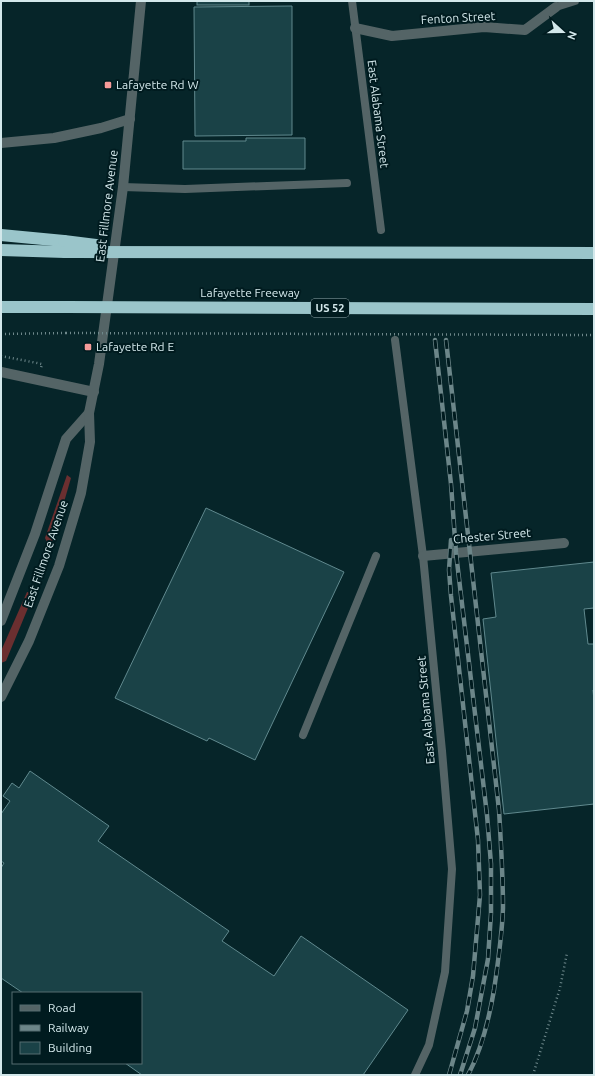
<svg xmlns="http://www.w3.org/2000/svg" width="595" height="1076" font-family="Ubuntu,sans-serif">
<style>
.green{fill:#6b2f30}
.building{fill:#1a4247;stroke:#60898e}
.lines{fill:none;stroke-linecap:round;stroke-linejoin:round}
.path{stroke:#6f898c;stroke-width:2.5;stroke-dasharray:1 3;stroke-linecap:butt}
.service{stroke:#546466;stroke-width:8}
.minor{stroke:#546466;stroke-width:10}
.tertiary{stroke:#546466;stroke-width:10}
.motorway{stroke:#9ac5ca;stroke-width:12}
.rail-casing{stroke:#6c8689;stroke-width:4.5}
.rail{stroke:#001b1f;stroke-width:3;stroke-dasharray:9;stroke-linecap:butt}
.path-bridge{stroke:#6f898c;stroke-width:2.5;stroke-dasharray:1 3;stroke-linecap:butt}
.motorway-bridge{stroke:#9ac5ca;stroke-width:12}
.poi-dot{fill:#f59b99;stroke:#001b1f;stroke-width:1.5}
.labels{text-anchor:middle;stroke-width:4;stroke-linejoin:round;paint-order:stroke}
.shield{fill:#001b1f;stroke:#94aaae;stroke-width:1}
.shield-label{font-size:11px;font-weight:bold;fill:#d3e8eb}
.street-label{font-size:12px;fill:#d3e8eb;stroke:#001b1f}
.poi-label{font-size:12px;fill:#d3e8eb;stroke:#001b1f;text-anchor:start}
</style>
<rect width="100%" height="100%" fill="#062529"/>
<!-- green -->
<g class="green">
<path d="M67 475 71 478 53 540 52 542H47L45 538Z"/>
<path d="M27 592 33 593V596L6 661 1 663V651Z"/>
</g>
<!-- building -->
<g class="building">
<rect x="197" y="1" width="52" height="4"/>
<path d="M292 6V135L195 136 194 7Z"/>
<path d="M246 138H305V169H183V141H246Z"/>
<path d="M206 508 344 572 255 760 209 738 207 741 115 698Z"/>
<path d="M594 562V608L584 609 588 644H594V690H593L594 701V804L504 814 483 619 496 617 491 573Z"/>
<path d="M30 771 109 826 98 841 229 931 222 941 274 976 301 936 408 1010 363 1075H142L125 1063H141V993H23L1 978V868L4 863 1 861V814L10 801 3 796 12 783 19 788Z"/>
</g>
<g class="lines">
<!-- path -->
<g class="path">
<path d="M1 334 66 333"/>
<path d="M1 356 42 364 41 368"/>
<path d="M533 1075 560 988 567 953"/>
</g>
<!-- service -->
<g class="service">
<path d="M352 1 381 230"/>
<path d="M556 7 575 1"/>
<path d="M123 187 185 189 347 183"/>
<path d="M395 340 423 556 442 751 452 869 445 972 429 1045 415 1075"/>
<path d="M303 735 376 556"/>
</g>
<!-- minor -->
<g class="minor">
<path d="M355 28 392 36 484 27 525 30 556 7"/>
<path d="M423 556 564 543"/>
</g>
<!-- tertiary -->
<g class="tertiary">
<path d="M1 143 54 138 101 128 130 119"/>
<path d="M1 372 94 392"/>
<path d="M1 621 35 534 66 439 89 413"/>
<path d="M1 697 29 641 59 566 81 493 90 442 89 413 99 364 123 187 141 1"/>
</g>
<!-- motorway -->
<g class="motorway">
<path d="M1 235 64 241"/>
<path d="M1 250 65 252"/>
<path d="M1 307H66"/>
</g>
<!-- rail casing -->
<g class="rail-casing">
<g id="rail">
<path d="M435 340 451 484 456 553 487 815 491 864V913L488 959 475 1028 460 1075"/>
<path d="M446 340 499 810C501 843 503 876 503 908 502 936 498 963 494 990 489 1019 482 1049 468 1075"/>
<path d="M449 1075 467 1011 473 976 480 895 478 840 451 596 449 570 451 540"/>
</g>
</g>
<!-- rail -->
<use href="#rail" class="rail"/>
<!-- path-bridge -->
<path class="path-bridge" d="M66 333 594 335"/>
<!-- motorway-bridge -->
<g class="motorway-bridge">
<path d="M64 241 96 245"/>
<path d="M65 252 594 253"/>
<path d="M66 307 594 309"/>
</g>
</g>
<!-- markers -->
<g class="poi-dot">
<rect x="104" y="81" width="8" height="8" rx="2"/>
<rect x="84" y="343" width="8" height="8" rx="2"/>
</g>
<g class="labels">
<!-- shield labels -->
<rect class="shield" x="311" y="299" width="38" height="18" rx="3"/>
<g class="shield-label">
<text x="330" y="312">US 52</text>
</g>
<!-- street labels -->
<g class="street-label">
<text transform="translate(458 18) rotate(-3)" y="4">Fenton Street</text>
<text transform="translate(378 114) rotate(83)" y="4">East Alabama Street</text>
<text transform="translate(107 206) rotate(-83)" y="4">East Fillmore Avenue</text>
<text x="250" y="297">Lafayette Freeway</text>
<text transform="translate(492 536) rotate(-5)" y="4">Chester Street</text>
<text transform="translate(46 554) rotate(-71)" y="4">East Fillmore Avenue</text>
<text transform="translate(426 710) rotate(-95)" y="4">East Alabama Street</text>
</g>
<!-- poi labels -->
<g class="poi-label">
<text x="116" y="89">Lafayette Rd W</text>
<text x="96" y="351">Lafayette Rd E</text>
</g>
</g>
<!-- border -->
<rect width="595" height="1076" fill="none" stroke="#d3e8eb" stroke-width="4"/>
<!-- legend -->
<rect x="12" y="992" width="130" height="72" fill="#001b1f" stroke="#546d71"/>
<rect x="20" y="1005" width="20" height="6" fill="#546466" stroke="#546d71"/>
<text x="48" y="1012" font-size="12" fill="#d3e8eb">Road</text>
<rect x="20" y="1025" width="20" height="6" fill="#6c8689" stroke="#546d71"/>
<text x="48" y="1032" font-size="12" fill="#d3e8eb">Railway</text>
<rect x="20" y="1042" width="20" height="12" fill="#1a4247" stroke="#546d71"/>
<text x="48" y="1052" font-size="12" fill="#d3e8eb">Building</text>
<!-- north arrow -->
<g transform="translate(563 32) rotate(111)" stroke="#001b1f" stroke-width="3" paint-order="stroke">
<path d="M0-3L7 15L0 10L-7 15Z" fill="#d3e8eb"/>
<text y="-6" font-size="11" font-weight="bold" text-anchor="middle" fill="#d3e8eb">N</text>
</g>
</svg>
